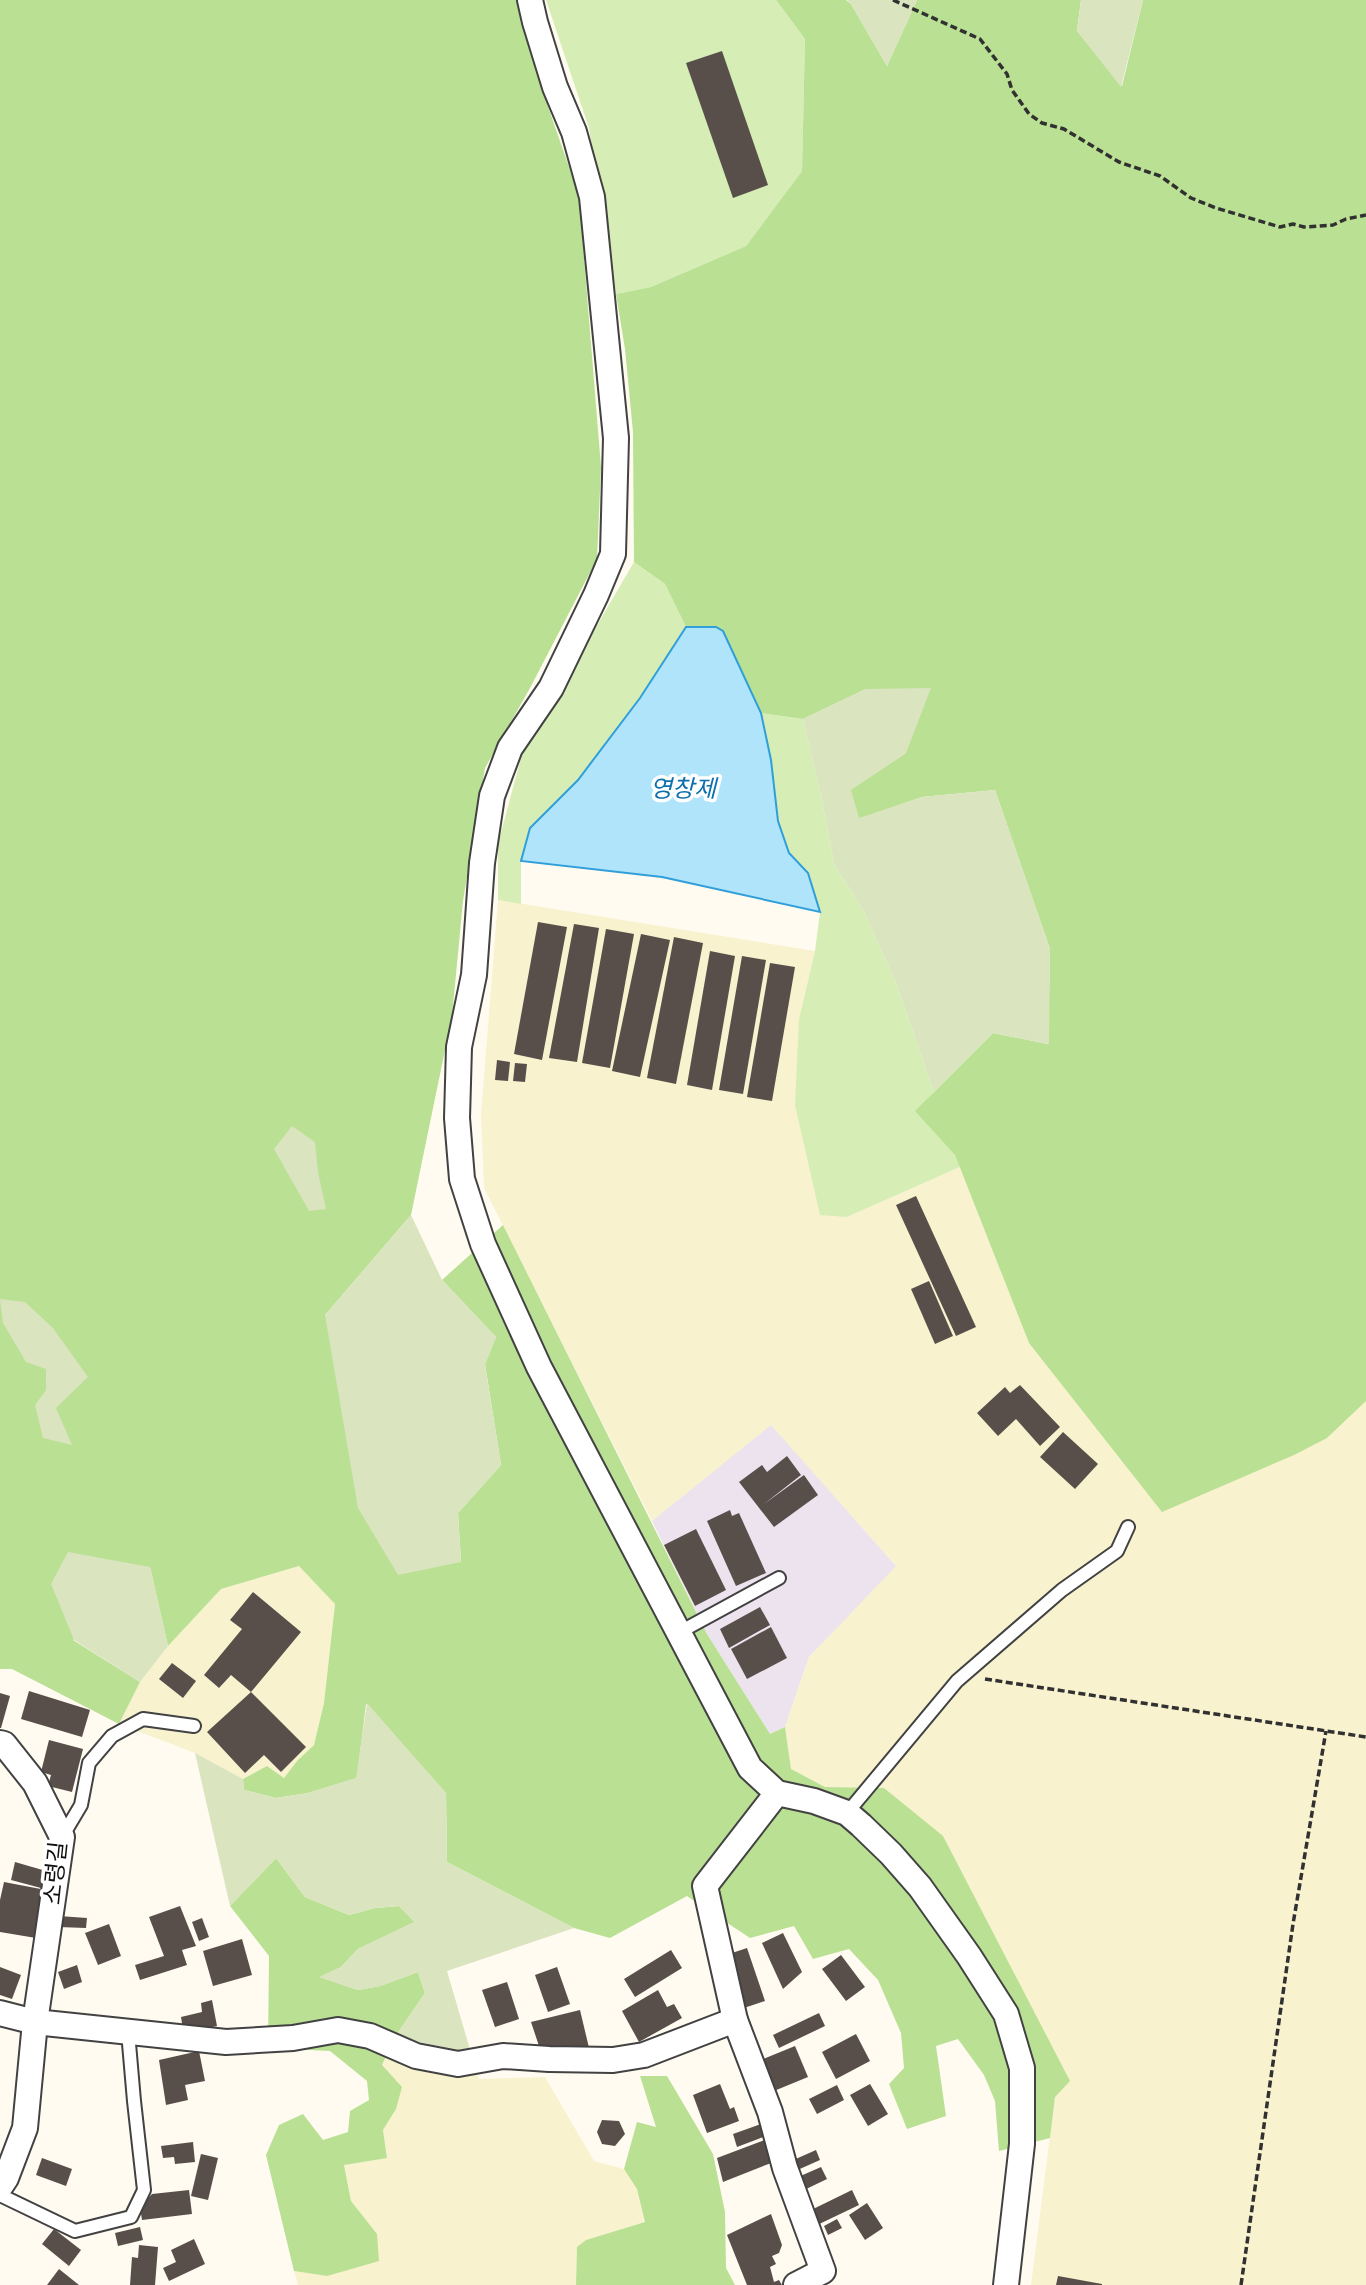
<svg xmlns="http://www.w3.org/2000/svg" width="1366" height="2285" font-family="'Zilla Slab','Noto Sans KR',serif">
<style>
.industrial{fill:#ece3ee}
.farmland{fill:#f8f2ce}
.green{fill:#d6eeb6}
.forest{fill:#bae094}
.cemetery{fill:#dae4bf}
.water{fill:#b0e4fb;stroke:#309fd9;stroke-width:2}
.building{fill:#594f4a}
.lines{fill:none;stroke-linecap:round;stroke-linejoin:round}
.service-casing{stroke:#424242;stroke-width:16}
.minor-casing{stroke:#424242;stroke-width:28}
.path{stroke:#313131;stroke-width:3.5;stroke-dasharray:7 3.5;stroke-linecap:butt}
.service{stroke:#fff;stroke-width:12}
.minor{stroke:#fff;stroke-width:24}
.labels{text-anchor:middle;stroke-width:7;stroke-linejoin:round;paint-order:stroke}
.street-label{font-size:23px;fill:#0f0f0f;stroke:#fff}
.water-label{font-size:24px;font-style:italic;fill:#0c70ad;stroke:#fff}
</style>
<rect width="100%" height="100%" fill="#fffbf1"/>
<!-- industrial -->
<path class="industrial" d="M771 1424 897 1567 809 1657 785 1727 770 1734 707 1634 652 1521Z"/>
<!-- farmland -->
<g class="farmland">
<path d="M498 900 815 951 799 1019 847 1217 960 1167 1029 1343 1327 1438 1366 1401V2285H1031L1055 2097 901 1804 884 1788 825 1787 791 1769 785 1727 809 1657 896 1566 771 1425 652 1521 484 1188 481 1115Z"/>
<path d="M299 1566 335 1603 324 1703 314 1745 297 1761 284 1778 267 1766 243 1779 195 1753 119 1724 140 1682 168 1646 221 1589Z"/>
<path d="M388 2053 475 2069 479 2079 545 2077 594 2161 624 2169 637 2189 645 2222 586 2240 577 2247 576 2285H298L294 2271 327 2276 377 2234 351 2201 344 2164 387 2157 383 2130 396 2109 382 2065Z"/>
</g>
<!-- green -->
<g class="green">
<path d="M546 0H776L805 39 802 171 746 246 651 287 616 294 589 128Z"/>
<path d="M634 562 665 584 686 627 640 698 578 780 530 828 521 861V904L498 900V844L522 754Z"/>
<path d="M761 713 803 719 821 795 834 864 863 910 896 983 934 1092 916 1111 955 1154 960 1167 847 1217 820 1215 795 1105 799 1019 815 951 820 912 808 873 789 853 778 821 771 760Z"/>
</g>
<!-- forest -->
<g class="forest">
<path d="M0 0H521L535 69 579 196 601 467 597 559 530 688 485 768 463 901 452 1016 411 1215 325 1315 461 1562 458 1513 501 1465 485 1364 496 1337 442 1280 503 1225 707 1634 770 1734 785 1727 791 1769 825 1787 884 1788 943 1836 1070 2081 1055 2097 1050 2138 999 2151 995 2101 984 2075 958 2039 936 2046 946 2116 907 2129 889 2084 904 2068 901 2033 878 1980 849 1949 813 1959 794 1926 750 1938 687 1896 610 1938 574 1928 447 1862 446 1793 366 1704 357 1778 308 1793 276 1798 244 1790 243 1779 267 1766 284 1778 297 1761 314 1745 324 1703 335 1604 299 1566 221 1589 168 1646 150 1567 73 1640 140 1682 119 1724 12 1669H0Z"/>
<path d="M776 0H846L851 4 887 66 917 0H1081L1077 31 1122 86 1143 0H1366V1401L1327 1438 1294 1455 1162 1512 1029 1343 955 1155 915 1111 993 1033 1048 1044 1050 949 995 790 922 797 859 819 850 790 906 753 866 689 803 719 761 713 723 631 686 627 665 584 634 562 633 432 625 349 616 294 651 287 746 246 802 171 805 39Z"/>
<path d="M276 1858 305 1897 349 1915 375 1908 399 1906 415 1922 358 1949 341 1967 320 1977 358 1990 380 1986 418 1972 425 1993 395 2037 382 2065 402 2087 396 2109 383 2130 387 2158 344 2165 351 2201 377 2234 379 2261 327 2276 294 2271 266 2155 279 2125 303 2114 323 2140 348 2132 350 2111 369 2100 367 2081 330 2051 268 2048 269 1956 230 1906Z"/>
<path d="M640 2076H667L713 2154 725 2212 726 2268 735 2285H576L577 2247 586 2240 645 2222 637 2189 624 2169 637 2122 656 2127Z"/>
</g>
<!-- cemetery -->
<g class="cemetery">
<path d="M847 0H917L887 66 851 4Z"/>
<path d="M1081 0H1143L1121 87 1077 31Z"/>
<path d="M931 688 906 753 851 790 859 818 922 797 995 790 1050 949 1049 1044 993 1033 934 1092 896 983 863 910 834 864 821 795 803 719 866 689Z"/>
<path d="M292 1126 315 1142 318 1172 326 1209 309 1211 274 1149Z"/>
<path d="M411 1215 442 1280 496 1337 485 1365 501 1465 458 1513 461 1562 398 1575 358 1508 325 1315Z"/>
<path d="M0 1299 25 1302 53 1328 88 1377 56 1408 72 1445 43 1438 35 1405 46 1390V1369L26 1362 3 1323Z"/>
<path d="M68 1552 150 1567 168 1646 140 1682 74 1640 51 1584Z"/>
<path d="M367 1703 446 1793 447 1862 574 1928 447 1971 471 2053 395 2037 425 1993 418 1972 380 1986 358 1990 319 1977 341 1967 358 1949 414 1922 399 1906 375 1908 349 1915 305 1897 276 1858 230 1906 195 1753 243 1779 244 1790 276 1798 308 1793 356 1778Z"/>
</g>
<!-- water -->
<path class="water" d="M686 627H716L723 631 761 713 771 760 778 821 789 853 808 873 820 912 662 877 521 861 530 828 578 780 640 698Z"/>
<!-- building -->
<g class="building">
<path d="M722 51 768 185 733 198 686 63Z"/>
<path d="M538 922 567 927 542 1060 514 1054Z"/>
<path d="M574 924 599 928 577 1062 549 1058Z"/>
<path d="M606 929 634 934 610 1068 582 1063Z"/>
<path d="M641 934 670 940 640 1077 612 1071Z"/>
<path d="M674 937 703 943 676 1084 647 1078Z"/>
<path d="M710 951 735 956 712 1090 687 1085Z"/>
<path d="M742 956 766 960 743 1094 719 1090Z"/>
<path d="M770 963 795 967 772 1101 747 1097Z"/>
<path d="M497 1060 510 1062 508 1081 495 1080Z"/>
<path d="M515 1063 527 1064 525 1082 513 1081Z"/>
<path d="M916 1196 976 1327 956 1336 896 1205Z"/>
<path d="M929 1281 953 1336 935 1344 911 1289Z"/>
<path d="M1020 1385 1060 1427 1040 1446 1016 1419 998 1436 977 1413 1005 1387 1010 1393Z"/>
<path d="M1063 1432 1098 1464 1075 1489 1040 1457Z"/>
<path d="M787 1456 801 1475 764 1504 804 1475 818 1495 774 1527 739 1482 762 1465 767 1472Z"/>
<path d="M730 1510 732 1516 739 1513 766 1573 736 1586 707 1521Z"/>
<path d="M696 1529 726 1590 695 1606 664 1545Z"/>
<path d="M253 1592 301 1632 251 1692 231 1675 219 1688 204 1675 242 1629 230 1620Z"/>
<path d="M760 1607 770 1625 729 1648 720 1629Z"/>
<path d="M771 1627 787 1658 747 1679 731 1649Z"/>
<path d="M172 1663 196 1681 183 1698 159 1679Z"/>
<path d="M29 1691 90 1710 82 1737 21 1719Z"/>
<path d="M251 1692 306 1747 281 1772 264 1755 245 1773 207 1732Z"/>
<path d="M0 1693 10 1696 1 1728H0Z"/>
<path d="M49 1740 83 1749 72 1792 48 1786 51 1775 41 1772Z"/>
<path d="M15 1862 46 1871 41 1888 11 1880Z"/>
<path d="M4 1882 46 1890 36 1938 0 1932V1900Z"/>
<path d="M180 1906 196 1946 182 1950 187 1965 140 1980 135 1965 164 1956 149 1917Z"/>
<path d="M59 1916 87 1918 86 1928 58 1927Z"/>
<path d="M202 1918 209 1937 199 1941 192 1922Z"/>
<path d="M109 1924 121 1956 98 1965 85 1933Z"/>
<path d="M783 1933 802 1972 783 1989 762 1943Z"/>
<path d="M242 1939 252 1975 213 1986 203 1951Z"/>
<path d="M747 1948 765 2001 744 2008 726 1955Z"/>
<path d="M671 1950 682 1968 635 1997 624 1979Z"/>
<path d="M841 1955 865 1987 846 2001 822 1969Z"/>
<path d="M77 1965 82 1982 64 1989 58 1972Z"/>
<path d="M0 1967 21 1975 12 1999 0 1995Z"/>
<path d="M557 1967 570 2004 548 2012 535 1975Z"/>
<path d="M507 1982 519 2019 495 2027 482 1990Z"/>
<path d="M658 1990 667 2007 674 2004 682 2018 639 2042 622 2011Z"/>
<path d="M212 2000 217 2026 194 2031 183 2030 181 2017 202 2012 201 2003Z"/>
<path d="M580 2010 590 2052H541L531 2022Z"/>
<path d="M819 2013 825 2026 779 2048 773 2035Z"/>
<path d="M856 2034 870 2061 836 2079 822 2052Z"/>
<path d="M795 2046 808 2077 769 2093 756 2062Z"/>
<path d="M199 2051 205 2081 185 2085 188 2100 166 2105 159 2060Z"/>
<path d="M720 2084 730 2109 734 2107 739 2121 707 2133 693 2095Z"/>
<path d="M870 2084 888 2114 868 2126 850 2095Z"/>
<path d="M837 2085 844 2100 817 2114 809 2099Z"/>
<path d="M602 2120 619 2121 625 2134 615 2146 602 2144 597 2132Z"/>
<path d="M761 2124 766 2136 737 2147 733 2134Z"/>
<path d="M767 2139 776 2161 723 2182 717 2158Z"/>
<path d="M193 2142 195 2162 175 2164 174 2157 163 2158 161 2146Z"/>
<path d="M816 2150 820 2160 793 2172 789 2162Z"/>
<path d="M201 2154 218 2158 208 2200 191 2196Z"/>
<path d="M42 2158 72 2169 66 2186 36 2175Z"/>
<path d="M821 2167 827 2179 802 2191 796 2178Z"/>
<path d="M189 2190 192 2214 142 2220 140 2207 152 2194Z"/>
<path d="M852 2190 859 2205 813 2227 807 2212Z"/>
<path d="M867 2203 883 2228 865 2240 849 2215Z"/>
<path d="M771 2214 782 2245 779 2253 772 2256 776 2264 770 2267 774 2282 779 2280 782 2285H747L727 2235Z"/>
<path d="M837 2219 842 2228 828 2235 824 2226Z"/>
<path d="M140 2227 143 2240 118 2246 115 2233Z"/>
<path d="M54 2229 81 2250 69 2266 42 2244Z"/>
<path d="M194 2239 205 2264 169 2281 163 2268 176 2262 171 2250Z"/>
<path d="M139 2245 158 2247 155 2285H130L132 2257 138 2258Z"/>
<path d="M59 2269 79 2285H47Z"/>
<path d="M1058 2276 1102 2284V2285H1056Z"/>
</g>
<g class="lines">
<!-- service casing -->
<g class="service-casing">
<g id="service">
<path d="M678 1633 779 1578"/>
<path d="M847 1813 957 1681 1062 1590 1117 1551 1128 1527"/>
<path d="M62 1837 81 1805 89 1763 112 1736 143 1719 194 1726"/>
<path d="M0 2195 75 2231 131 2217 144 2190 134 2101 128 2032"/>
</g>
</g>
<!-- minor casing -->
<g class="minor-casing">
<g id="minor">
<path d="M530 0 535 22 555 87 574 132 592 197 616 438 613 554 596 595 551 688 510 748 492 796 482 863 474 975 459 1047 457 1118 462 1179 483 1244 539 1367 750 1768 777 1793 814 1801 847 1813 861 1825 891 1854 920 1887 969 1956 1006 2014 1022 2068V2144L1006 2285"/>
<path d="M0 1743 4 1744 35 1783 62 1837 35 2022 25 2128 6 2178 0 2187"/>
<path d="M0 2013 35 2022 226 2042 293 2038 338 2030 370 2036 416 2056 458 2064 503 2056 549 2059 613 2060 644 2055 735 2020 770 2112 785 2168 823 2271 796 2285"/>
<path d="M735 2020 705 1886 777 1793"/>
</g>
</g>
<!-- path -->
<g class="path">
<path d="M893 0 980 39 1007 74 1012 90 1029 114 1042 123 1064 129 1119 162 1160 176 1191 198 1216 208 1280 227 1293 224 1304 227 1333 225 1346 219 1366 215"/>
<path d="M985 1679 1366 1737"/>
<path d="M1241 2285 1293 1924 1326 1731"/>
</g>
<!-- service -->
<use href="#service" class="service"/>
<!-- minor -->
<use href="#minor" class="minor"/>
</g>
<g class="labels">
<!-- street labels -->
<g class="street-label">
<text transform="translate(55 1873) rotate(-84)" y="8">소령길</text>
</g>
<!-- water labels -->
<g class="water-label">
<text x="683" y="797">영창제</text>
</g>
</g>
</svg>
